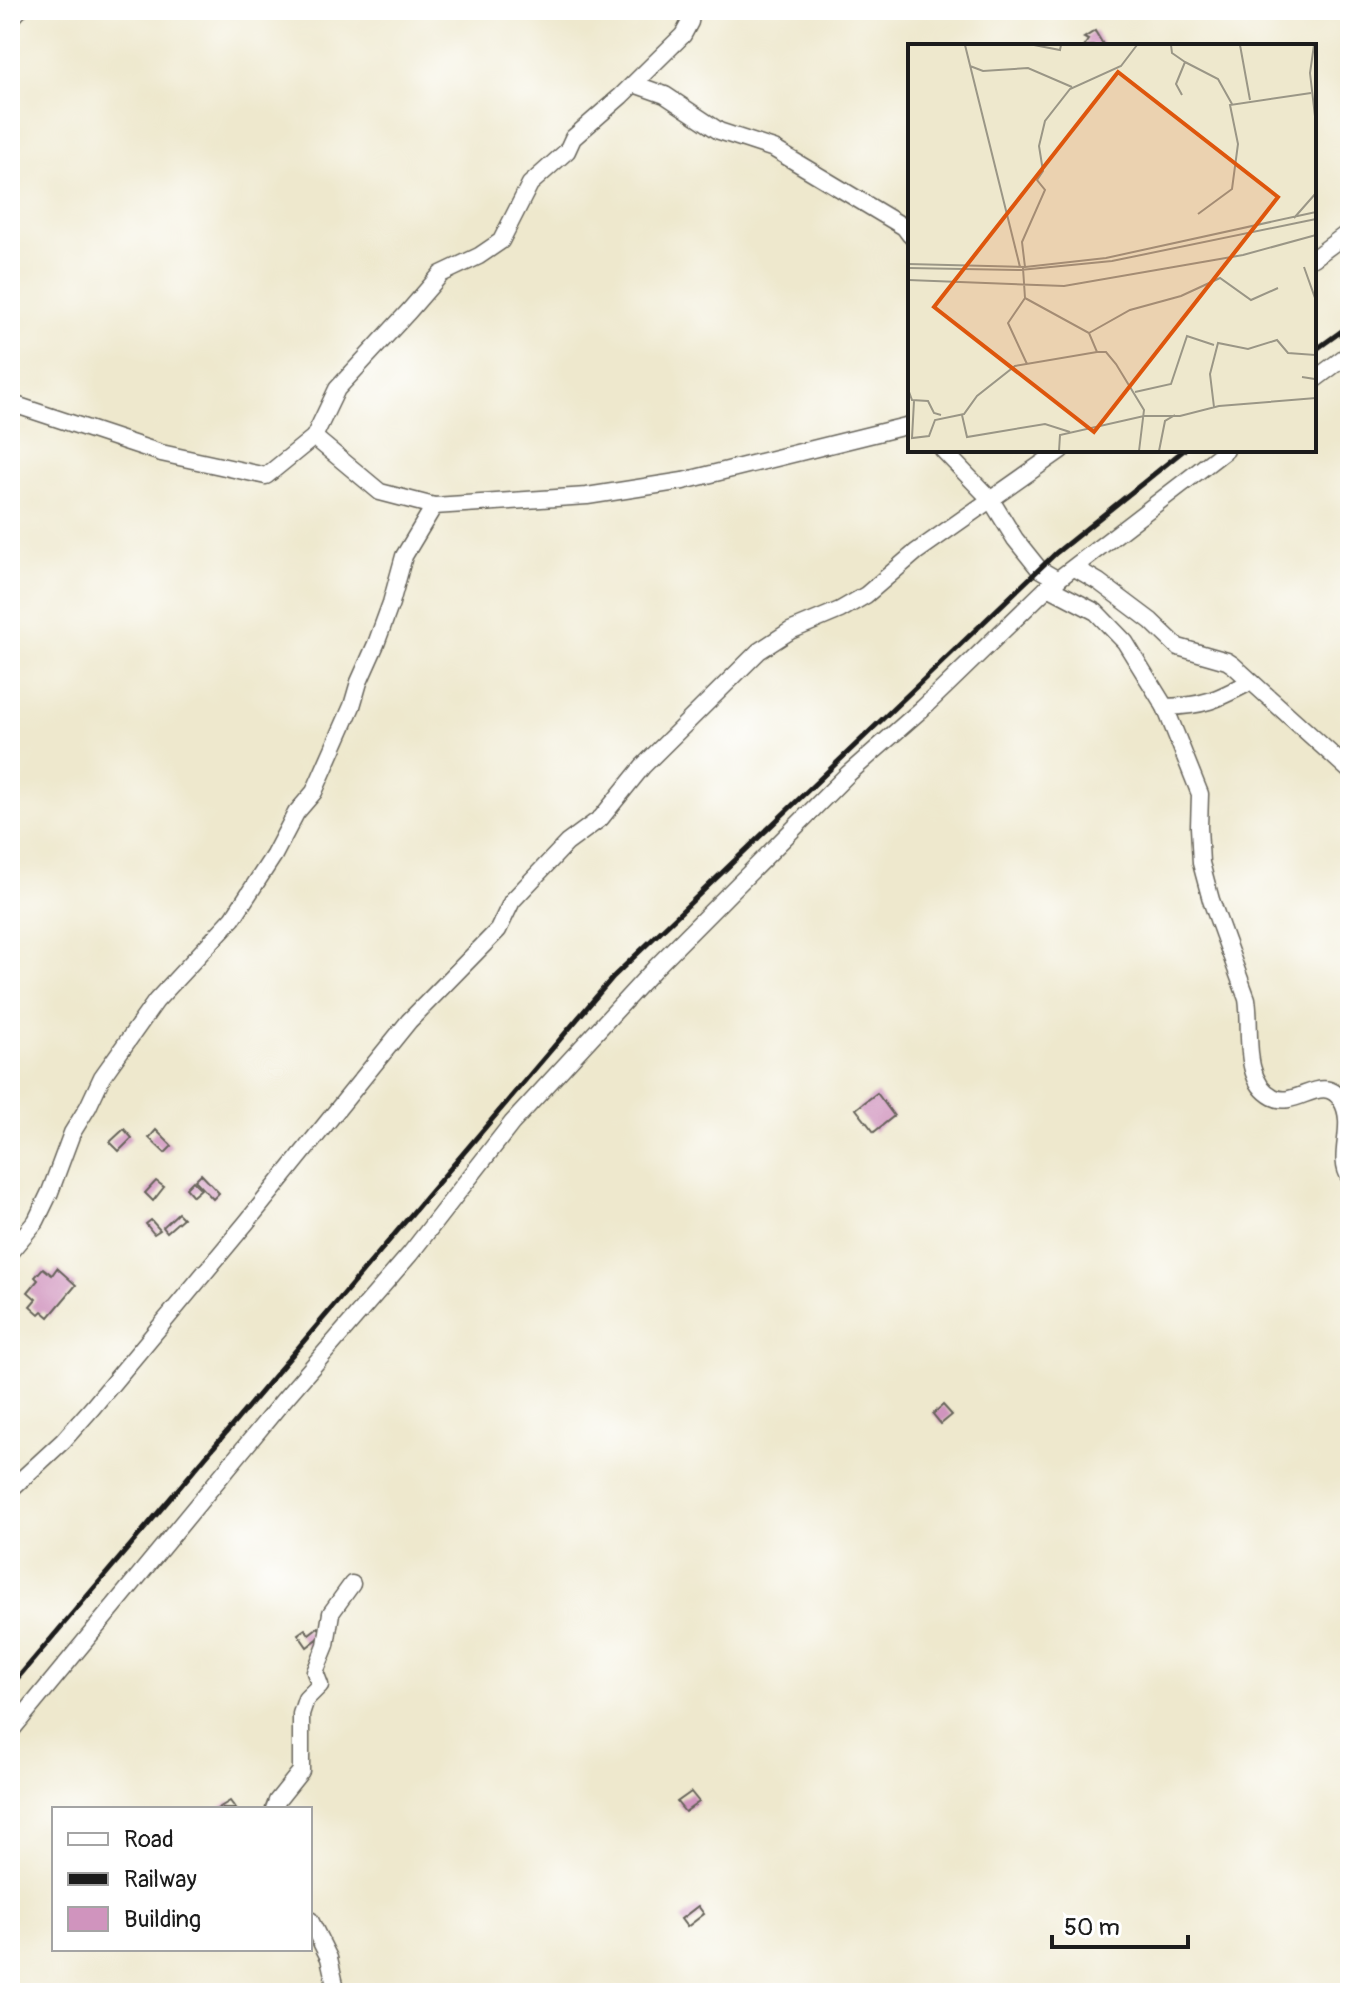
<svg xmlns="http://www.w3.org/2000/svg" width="1360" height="2003" font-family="Pangolin,sans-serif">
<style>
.building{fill:#d094be}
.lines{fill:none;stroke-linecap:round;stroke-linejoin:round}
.minor-casing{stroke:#66635a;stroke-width:19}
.minor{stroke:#fff;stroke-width:16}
.rail{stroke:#1c1c1c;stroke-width:5}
.inset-road{fill:none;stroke:#9a9686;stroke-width:2}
.view{fill:#de560d;fill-opacity:0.15;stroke:#de560d;stroke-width:4}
.inset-edge{fill:none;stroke:#1c1c1c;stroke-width:4}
</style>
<rect width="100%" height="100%" fill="#fff"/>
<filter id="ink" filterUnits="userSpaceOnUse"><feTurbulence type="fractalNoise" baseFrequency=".0125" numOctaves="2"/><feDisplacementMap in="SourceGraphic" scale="16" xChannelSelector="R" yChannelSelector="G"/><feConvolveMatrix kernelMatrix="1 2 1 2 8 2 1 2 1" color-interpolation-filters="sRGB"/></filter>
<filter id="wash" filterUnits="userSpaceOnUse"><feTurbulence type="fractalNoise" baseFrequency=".006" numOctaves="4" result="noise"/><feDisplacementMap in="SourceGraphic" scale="32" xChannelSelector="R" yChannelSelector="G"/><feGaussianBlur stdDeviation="1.8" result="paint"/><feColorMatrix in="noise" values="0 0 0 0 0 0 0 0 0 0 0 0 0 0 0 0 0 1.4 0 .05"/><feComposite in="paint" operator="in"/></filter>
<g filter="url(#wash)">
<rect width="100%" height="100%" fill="#eee8cd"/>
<g id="blocks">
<!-- building -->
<g class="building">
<path d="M1095 31 1104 46H1084L1088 40 1084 38Z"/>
<path d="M877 1093 894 1116 874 1132 856 1109Z"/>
<path d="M124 1129 132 1138 119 1151 110 1142Z"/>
<path d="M156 1130 172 1146 165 1153 149 1138Z"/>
<path d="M201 1174 219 1193 213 1199 195 1180Z"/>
<path d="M156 1181 164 1187 153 1201 145 1193Z"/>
<path d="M193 1181 201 1189 193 1196 186 1188Z"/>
<path d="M178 1213 183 1218 167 1232 163 1227Z"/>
<path d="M151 1220 160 1230 154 1234 146 1224Z"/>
<path d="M43 1268 52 1275 57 1268 76 1285 49 1317 42 1311 39 1314 30 1306 36 1299 28 1292 38 1280 35 1277Z"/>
<path d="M943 1405 952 1415 941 1424 933 1414Z"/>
<path d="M318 1627 324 1634 307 1647 298 1634 305 1629 309 1634Z"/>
<path d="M691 1792 699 1802 685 1812 677 1802Z"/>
<path d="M230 1801 236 1809H217Z"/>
<path d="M698 1906 704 1914 687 1927 681 1919Z"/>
</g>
</g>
</g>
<g filter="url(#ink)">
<use href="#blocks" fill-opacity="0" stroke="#66635a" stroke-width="2"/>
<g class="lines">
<!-- minor casing -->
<g class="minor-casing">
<g id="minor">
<path d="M10 20 19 10"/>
<path d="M634 84 665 95 719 131 774 149 904 227 910 235"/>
<path d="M1314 258 1350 231"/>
<path d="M1314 380 1350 353"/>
<path d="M10 403 161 453 266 476 314 437 380 492 434 506 587 496 683 481 910 425"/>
<path d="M314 437 337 389 409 311 441 274 479 256 501 241 530 184 567 151 573 138 621 96 683 35 690 22 692 10"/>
<path d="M943 450 991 500 1015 539 1039 569 1058 580"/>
<path d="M1075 568 1099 582 1151 621 1178 647 1227 661 1233 665 1350 771"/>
<path d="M1048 587 1096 612 1125 642 1165 707 1200 794 1199 827 1201 863 1211 900 1247 999C1252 1029 1241 1080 1273 1097 1296 1109 1323 1072 1341 1100 1357 1125 1335 1157 1350 1178"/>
<path d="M1165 707C1204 706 1216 700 1250 682"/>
<path d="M10 1252 36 1221 50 1192 72 1133 88 1107 102 1077 156 1001 233 918 274 855 296 813 314 792 352 706 359 682 376 644 391 603 404 556 434 506"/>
<path d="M10 1490 63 1441 93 1407 246 1223 409 1021 498 930 512 901 567 843 601 818 643 766 759 651 790 631 840 610 866 595 916 552 1061 450"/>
<path d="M10 1732 282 1402 410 1254 512 1123 656 967 848 774 923 708 1048 587 1226 450"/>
<path d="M274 1809 277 1801 301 1771V1714L306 1699 320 1685 315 1672 326 1645 331 1613 352 1584"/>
<path d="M310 1920 329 1958 337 1993"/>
</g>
</g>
<!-- minor -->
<use href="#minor" class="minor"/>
<!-- rail -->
<g class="rail">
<path d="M1314 351 1350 325"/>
<path d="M10 1687 613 977 1056 553 1184 450"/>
</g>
</g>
</g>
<!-- overview -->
<g transform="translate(908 44)">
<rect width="408" height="408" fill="#eee8cd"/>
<path class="inset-road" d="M57 1 112 223M126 1 152 6 153 1M263 1 264 9 277 18 268 40 274 51M332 1 342 56M406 1 402 29 408 81M277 18 310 35 324 60M62 22 75 27 120 24 164 43M290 170 324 145 330 100 322 61 403 49M386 174 408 149M0 220 117 223 198 214 408 168M117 223 114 198 137 146 129 136 135 127 131 102 137 77 162 45 213 22 229 1M0 224 112 226 204 217 408 175M115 224 117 254 100 279 119 320M0 236 156 242 335 211 408 191M117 254 181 289 189 308H198L208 320 236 366 231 407M181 289 222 266 273 252 312 234 343 256 370 244M394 333 407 335V311M0 345 4 356 20 357 26 369 33 371M227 348 263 340 279 292 306 301M6 357 4 394 21 392 27 376 56 370 69 352 107 322 189 308M306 363 302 330 310 299 340 305 369 296 380 309 407 311V254L396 223M54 371 59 393 137 380 162 388M151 407 152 391 236 372H272L311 362 408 354M251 407 257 377 267 371"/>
<path class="view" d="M210 28 370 153 186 388 26 263Z"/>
<rect width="408" height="408" class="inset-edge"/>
</g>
<!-- margin -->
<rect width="1360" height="2003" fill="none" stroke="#fff" stroke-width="40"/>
<!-- legend -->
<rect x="52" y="1807" width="260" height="144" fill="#ffffff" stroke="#a4a4a4" stroke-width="2"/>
<rect x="68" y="1833" width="40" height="12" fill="#ffffff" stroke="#a4a4a4" stroke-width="2"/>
<text x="124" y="1847" font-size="24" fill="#1c1c1c">Road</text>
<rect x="68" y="1873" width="40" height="12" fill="#1c1c1c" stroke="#a4a4a4" stroke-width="2"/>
<text x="124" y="1887" font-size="24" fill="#1c1c1c">Railway</text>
<rect x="68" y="1907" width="40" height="24" fill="#d094be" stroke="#a4a4a4" stroke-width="2"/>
<text x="124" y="1927" font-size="24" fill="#1c1c1c">Building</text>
<!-- scale -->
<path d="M1052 1935v12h136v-12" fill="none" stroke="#1c1c1c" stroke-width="4"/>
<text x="1064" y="1935" font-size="24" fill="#1c1c1c" stroke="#ffffff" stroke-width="6" paint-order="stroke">50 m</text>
</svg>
